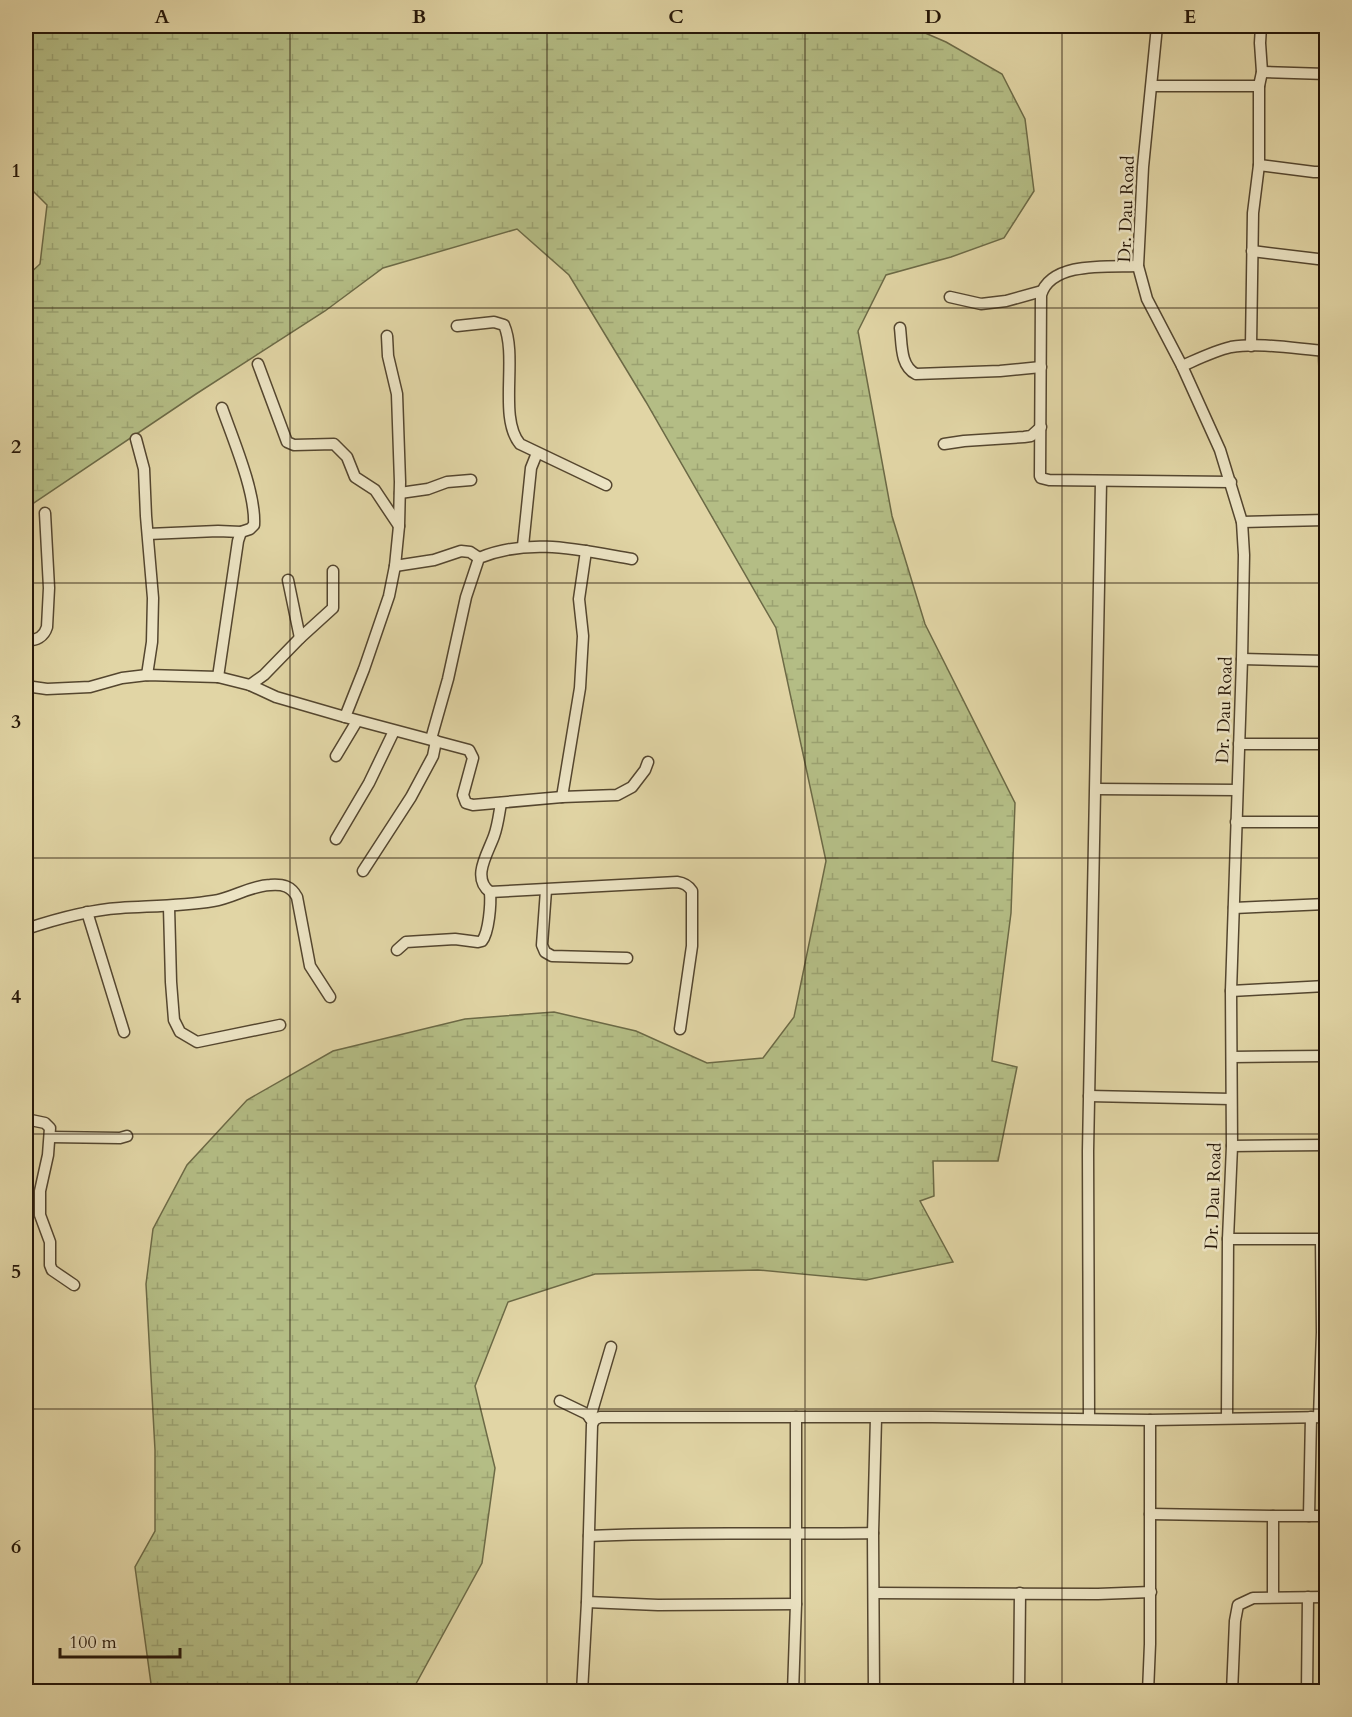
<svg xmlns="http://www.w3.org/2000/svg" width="1352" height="1717" font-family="Cardo,serif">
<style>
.wetland{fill:url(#wetland-marsh);stroke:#6c6a46;stroke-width:1.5}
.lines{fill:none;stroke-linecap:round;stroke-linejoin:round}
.minor-casing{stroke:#54462f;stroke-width:13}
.minor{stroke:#ece4c4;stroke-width:10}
.grid{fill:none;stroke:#251608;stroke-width:1.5;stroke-opacity:0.55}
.labels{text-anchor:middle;stroke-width:5;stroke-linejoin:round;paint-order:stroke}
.street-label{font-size:18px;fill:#251608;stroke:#ece4c4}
.neatline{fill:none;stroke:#251608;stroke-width:2}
.grid-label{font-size:20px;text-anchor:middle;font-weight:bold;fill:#251608}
</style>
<defs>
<pattern id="wetland-marsh" width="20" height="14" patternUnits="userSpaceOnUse" patternTransform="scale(1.5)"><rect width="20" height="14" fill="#b4bd85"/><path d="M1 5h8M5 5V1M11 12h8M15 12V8" fill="none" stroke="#9ba271"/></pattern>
</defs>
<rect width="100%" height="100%" fill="#e1d5a5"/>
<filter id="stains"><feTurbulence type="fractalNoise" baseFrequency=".00333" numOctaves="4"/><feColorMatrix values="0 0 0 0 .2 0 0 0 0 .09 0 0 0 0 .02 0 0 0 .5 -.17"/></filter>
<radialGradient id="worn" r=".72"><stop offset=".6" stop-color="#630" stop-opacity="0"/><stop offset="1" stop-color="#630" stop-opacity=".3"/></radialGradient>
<!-- wetland -->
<path class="wetland" d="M26 26H909L946 42 1002 74 1025 119 1034 191 1004 238 951 257 886 275 858 331 892 516 925 624 1015 803 1011 913 992 1061 1017 1067 998 1161H933L934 1196 920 1201 953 1262 866 1280 758 1270 595 1274 508 1302 475 1386 495 1468 482 1563 412 1691H152L135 1567 155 1531V1450L146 1284 153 1229 187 1165 247 1100 333 1051 465 1019 554 1012 636 1031 707 1063 763 1058 794 1017 826 861 776 628 646 402 569 275 517 229 383 268 325 311 196 394 31 505 32 540 26 542V277L40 264 47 205 26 184Z"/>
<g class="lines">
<!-- minor casing -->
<g class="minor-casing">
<g id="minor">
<path d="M1157 26 1143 167 1138 266 1147 299 1182 366 1220 450 1242 522 1244 555 1242 659 1231 991 1232 1146 1228 1239 1227 1418"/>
<path d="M1262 72 1326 74"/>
<path d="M1152 86H1259"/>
<path d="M1259 165 1314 172H1326"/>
<path d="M1252 251 1326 260"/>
<path d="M1138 266C1109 267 1051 261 1041 295L1040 476 1041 478 1049 480 1231 482"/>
<path d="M950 297 981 304 1006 301 1042 291"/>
<path d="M457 326 494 322 504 325C518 357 498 418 520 444L606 485"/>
<path d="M900 328C902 344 900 366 916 374L1000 371 1041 367"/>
<path d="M1251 346 1253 213 1259 165V86L1262 72 1260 43 1261 26"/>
<path d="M1324 351 1326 410"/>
<path d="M258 364 287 442 294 445 334 444 347 457 355 477 375 490 399 526"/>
<path d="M1182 366C1198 359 1214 351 1231 347 1260 342 1297 349 1326 351"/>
<path d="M136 439 144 469 146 516 153 598 152 642 147 675"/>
<path d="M944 444 964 441 1024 437 1031 436 1041 427"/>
<path d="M400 493 428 489 447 482 471 480"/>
<path d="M1242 522 1326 520"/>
<path d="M148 534 218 531 241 532 250 529 254 525C256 493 233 439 222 408"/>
<path d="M523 546 531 468 537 453"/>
<path d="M395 566 434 560 461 551 470 552 479 558"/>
<path d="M288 580 300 638"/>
<path d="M26 640C36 641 44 637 47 627L49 588 45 513"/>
<path d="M1242 659 1326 661"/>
<path d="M1325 661 1326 631"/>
<path d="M218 677 238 541 241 532"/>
<path d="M250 685 264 675 300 638 333 608V571"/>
<path d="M26 686 47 689 90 687 122 678 147 675 218 677 250 685 276 697 345 717 469 750 473 758 463 795 466 803 473 805 562 797 617 795 632 787 645 770 648 762"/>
<path d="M345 717 364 669 389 596 395 566 399 526 400 482 397 394 388 356 387 336"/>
<path d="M431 739 448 679 466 597 479 558C530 537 580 550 632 559"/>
<path d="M1239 744H1326"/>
<path d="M336 756 357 721"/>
<path d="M1096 789 1237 790"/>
<path d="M562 797 580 688 583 636 579 599 586 551"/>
<path d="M501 803C499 814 498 825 494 836 488 853 471 878 490 892L677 882C684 883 688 885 692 891V946L680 1029"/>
<path d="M1236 822H1326"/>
<path d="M336 839 369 783 394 731"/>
<path d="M363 871 411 797 433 756 436 741"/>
<path d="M546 890 542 945 545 952 552 956 627 958"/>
<path d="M169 907 171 982 174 1020 180 1032 197 1042 280 1025"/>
<path d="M1234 908 1326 904"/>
<path d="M87 912 124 1032"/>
<path d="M26 929C56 919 88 910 120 908 151 906 182 906 213 901 233 898 249 886 270 885 283 884 291 886 297 897L310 966 330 997"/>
<path d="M397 950 406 942 422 941 455 939 478 942 482 941C489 932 491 904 490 892"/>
<path d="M1231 991 1326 986"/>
<path d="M1232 1057 1326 1056"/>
<path d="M1089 1096 1231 1099"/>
<path d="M26 1119 45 1123 50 1128 48 1155 40 1191V1215L50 1242V1265L52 1270 74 1285"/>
<path d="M50 1137 120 1138 127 1136"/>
<path d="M1232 1146 1326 1145"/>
<path d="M1228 1239H1326"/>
<path d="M560 1401 587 1414 593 1422"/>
<path d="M1319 1417 1322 1332 1321 1239"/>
<path d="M590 1418 611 1347"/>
<path d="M1089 1418 1088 1151 1101 482"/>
<path d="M1150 1514 1273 1516"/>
<path d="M1309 1516 1311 1417"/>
<path d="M589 1536C684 1531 778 1535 873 1533"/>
<path d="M875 1593 1098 1594 1151 1592"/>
<path d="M1273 1597V1516H1326"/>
<path d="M587 1602 658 1605 796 1604"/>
<path d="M582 1692 587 1602 592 1425 594 1420 600 1417H932L1150 1420 1326 1417"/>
<path d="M793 1692 796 1604V1417"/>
<path d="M874 1692 873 1533 876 1418"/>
<path d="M1019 1692 1020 1593"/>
<path d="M1148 1692 1150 1644V1420"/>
<path d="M1232 1692 1235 1621 1238 1605 1253 1598 1326 1597"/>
<path d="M1307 1692 1308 1597"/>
</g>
</g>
<!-- minor -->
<use href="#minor" class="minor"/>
</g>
<!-- grid -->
<path class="grid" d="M290 26V1692M547 26V1692M805 26V1692M1062 26V1692M26 308H1326M26 583H1326M26 858H1326M26 1134H1326M26 1409H1326"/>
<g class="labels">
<!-- street labels -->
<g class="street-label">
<text transform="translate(1126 209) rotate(-88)" y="6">Dr. Dau Road</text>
<text transform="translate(1224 710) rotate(-88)" y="6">Dr. Dau Road</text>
<text transform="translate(1213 1196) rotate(-88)" y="6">Dr. Dau Road</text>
</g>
</g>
<!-- margin -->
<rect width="1352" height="1717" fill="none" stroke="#e1d5a5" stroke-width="66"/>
<!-- scale -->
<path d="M60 1648v9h120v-9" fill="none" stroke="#251608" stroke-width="3"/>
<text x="69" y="1648" font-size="18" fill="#251608" stroke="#ece4c4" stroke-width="4.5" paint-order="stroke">100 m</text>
<rect x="33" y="33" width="1286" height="1651" class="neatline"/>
<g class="grid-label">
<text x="162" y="23">A</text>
<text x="419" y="23">B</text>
<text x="676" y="23">C</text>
<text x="933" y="23">D</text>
<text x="1190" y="23">E</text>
<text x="16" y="177">1</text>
<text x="16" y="453">2</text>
<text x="16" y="728">3</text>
<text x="16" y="1003">4</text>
<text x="16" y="1278">5</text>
<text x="16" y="1553">6</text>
</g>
<rect width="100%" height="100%" filter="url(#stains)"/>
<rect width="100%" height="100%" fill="url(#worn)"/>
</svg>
